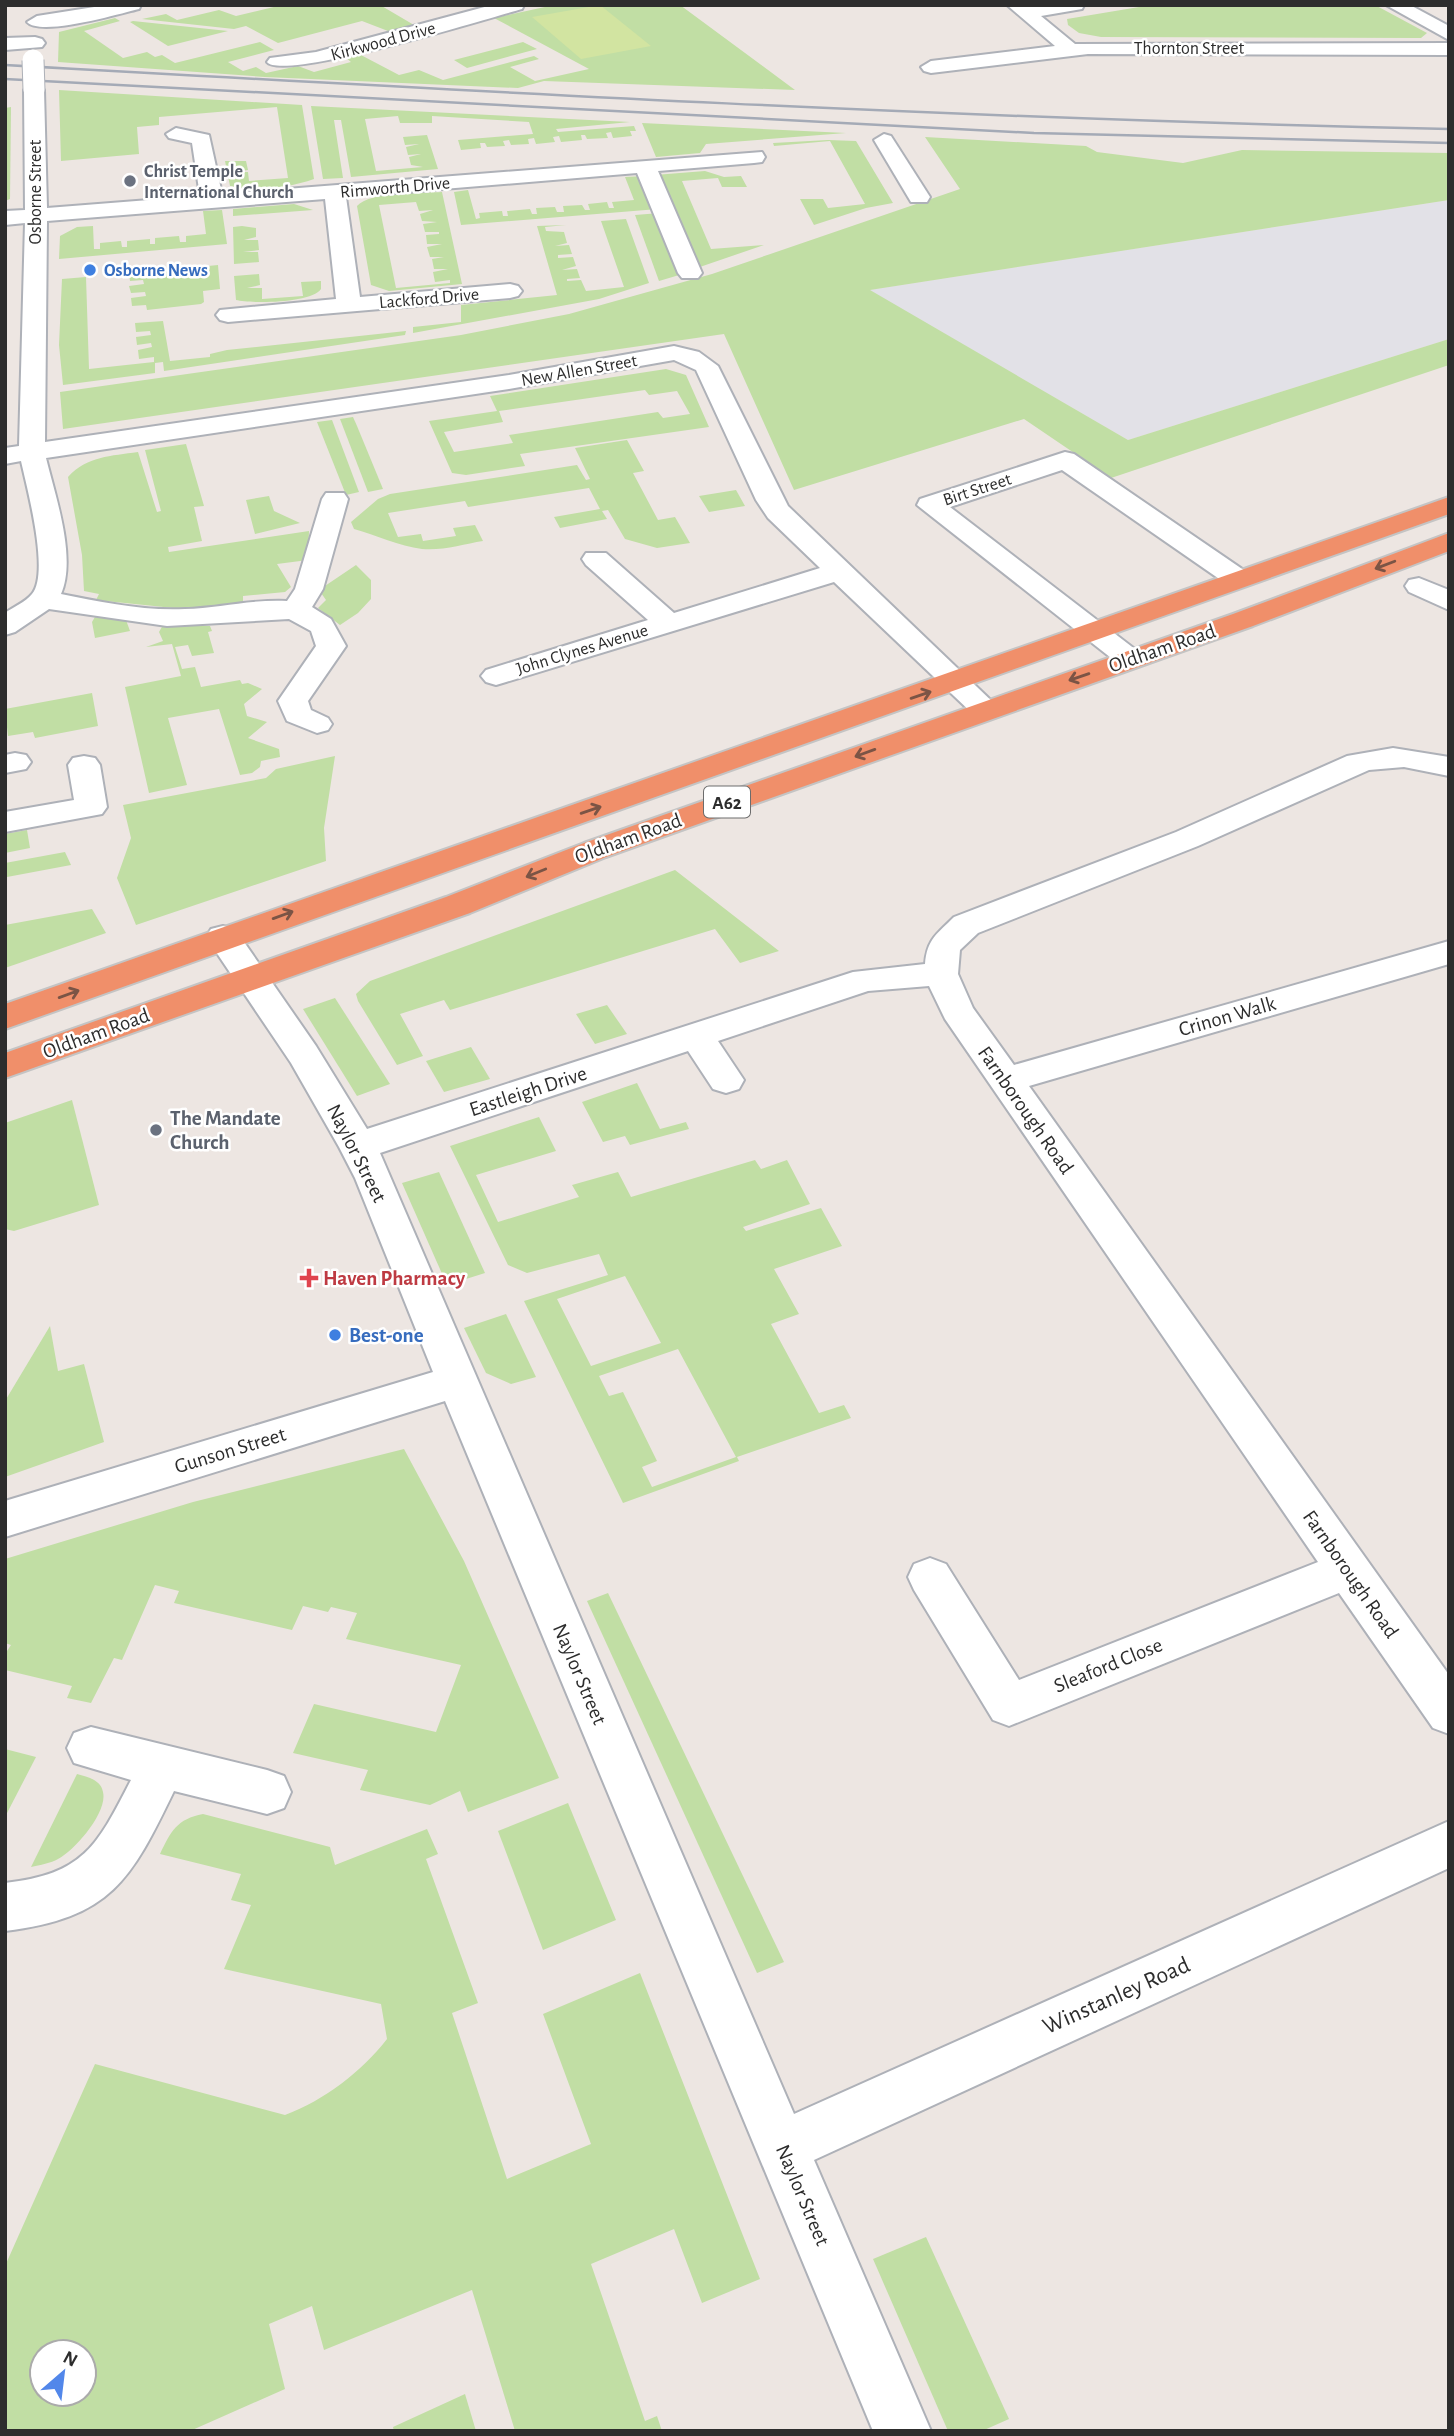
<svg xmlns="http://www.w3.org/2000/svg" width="1454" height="2436" font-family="'Alegreya Sans',sans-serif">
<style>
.industrial{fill:#e2e1e7}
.green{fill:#c1dea4;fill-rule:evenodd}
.pitch{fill:#d2e4a1}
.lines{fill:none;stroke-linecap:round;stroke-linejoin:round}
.minor-casing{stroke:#aeb1b8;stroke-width:4}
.highway-casing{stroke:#c4c4c4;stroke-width:4}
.minor{fill:#fff;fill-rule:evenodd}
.highway{fill:#f08f6a;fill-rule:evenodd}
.rail{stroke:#a4aab6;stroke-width:2.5}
.minor-bridge-casing{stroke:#aeb1b8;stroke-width:23;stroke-linecap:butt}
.minor-bridge{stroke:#fff;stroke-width:21}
.oneway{stroke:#7b5445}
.worship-dot{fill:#6b7280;stroke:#fff;stroke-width:2.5}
.shop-dot{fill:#3f7fe0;stroke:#fff;stroke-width:2.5}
.health-dot{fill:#e0444e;stroke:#fff;stroke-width:2.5}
.labels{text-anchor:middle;stroke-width:5;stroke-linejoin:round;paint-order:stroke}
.far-street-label{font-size:18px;fill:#2d2d2d;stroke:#fff}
.far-worship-label{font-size:18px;font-weight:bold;fill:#5b616d;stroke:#fff;text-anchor:start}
.far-shop-label{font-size:18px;font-weight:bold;fill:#366cbe;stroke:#fff;text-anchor:start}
.shield{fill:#fff;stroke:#6c6c6c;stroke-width:2}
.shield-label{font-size:19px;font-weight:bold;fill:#2d2d2d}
.street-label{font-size:21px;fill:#2d2d2d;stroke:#fff}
.worship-label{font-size:21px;font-weight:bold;fill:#5b616d;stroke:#fff;text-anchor:start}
.health-label{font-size:21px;font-weight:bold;fill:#be3a42;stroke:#fff;text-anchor:start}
.shop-label{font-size:21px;font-weight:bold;fill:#366cbe;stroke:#fff;text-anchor:start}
.near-street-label{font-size:24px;fill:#2d2d2d;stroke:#fff}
</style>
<rect width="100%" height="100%" fill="#ede6e2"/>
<!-- industrial -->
<path class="industrial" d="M1449 200V339L1128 440 869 290Z"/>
<!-- green -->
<g class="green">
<path d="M282 5H380L414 25 388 31 362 21 278 43 246 26 234 29 142 19 166 14 177 20 219 10 236 16Z"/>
<path d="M554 5H680L795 90 544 81 518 88 265 77 58 62 59 32 115 18 120 21 84 31 123 58 147 52 155 57 162 55 175 63 260 42 274 50 228 62 243 71 256 67 266 73 298 66 314 72 351 62 345 57 359 54 399 75 419 70 443 80 534 56 539 59 510 67 535 81 589 69 494 18Z"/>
<path d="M1151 5H1375L1427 33 1421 38 1101 37 1079 33 1068 25 1067 19Z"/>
<path d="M133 21 228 31 168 46 130 22Z"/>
<path d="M523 42 537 49 467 68 454 60Z"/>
<path d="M59 90 302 105 314 179C288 188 257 192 230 186L225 161H246L248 170 235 172H248L249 181 288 178 277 107 159 117V125L137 127 139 154 61 161Z"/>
<path d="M311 106 630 122 556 129 558 132 634 126 636 131H630L632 136 613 138 611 132 606 133 608 138 587 139 585 135H581L582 140 561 142 559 136 553 137 555 142 536 144 534 138 528 139 529 144 511 145 509 140 503 141 505 146 487 147 485 143H480L481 148 461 150 458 140 533 134 529 122 432 116V123H400L398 116 365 119 376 171 423 167 411 165 409 157 421 154 408 155 406 147 419 144 405 145 403 137 427 135 438 169 351 177 341 120H334L343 178 323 179Z"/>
<path d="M11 107 10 199 5 201V108Z"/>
<path d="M642 123 846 133 706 144 700 153 656 157Z"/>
<path d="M925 137 1086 146 1097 152 1183 163 1242 150 1449 153V200L870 290 1128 440 1449 339V365L1111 478 1024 419 794 490 724 334 63 429 60 392 461 335 569 314 712 274 960 189Z"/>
<path d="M828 140 856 141 893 203 866 208 814 225 800 199H823L828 208 865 204 830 141 774 146 773 143Z"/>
<path d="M705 171 724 177 741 176 747 187H722L718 178 682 181 711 249 764 245 694 269 655 175Z"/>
<path d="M645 176 658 209 461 225 454 192 468 190 476 219 480 218 479 213 502 211 503 216H508L507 211 530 209 532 214H537L536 208 555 207 557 212H564L563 206 582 205 585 210H590L588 204 607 202 609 208H614L612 202 634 200 625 177Z"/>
<path d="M442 192 462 284 389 291 371 285 357 206C370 191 422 193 442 192ZM416 202 419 211 433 210 420 214 422 221 437 222 423 224 425 232H439V234L426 235 427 244H442L427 247 430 257H444L432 259 434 269H448L433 272 435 282 450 280V283L396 288 379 205Z"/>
<path d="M294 204 313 210 233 216V209Z"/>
<path d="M222 210 227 244 59 259 60 236 77 227 93 226 94 249H100V243L121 241 122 247H127V241L150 239V244H155V238L179 236 180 242H186V236L206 234 203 211Z"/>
<path d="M660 213 686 273 659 281 635 215Z"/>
<path d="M626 219 649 283 599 299 413 333V327L461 322V305L557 295 537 226 566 225 545 227 546 231 564 232 567 243 555 246 569 245 572 254 558 255V258L573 257 576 266 562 270 577 269 580 278 567 279V281L581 280 586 291 624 287 601 221Z"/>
<path d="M242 226 256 228V237L244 240H258L259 250 243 252H258L259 262 234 264 233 227Z"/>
<path d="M218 265 220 289 203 291 204 302 201 304 147 310 146 305 132 306 131 298 146 296 145 292 131 293 129 286 144 284 143 280 130 281 129 274Z"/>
<path d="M259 274 260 285 247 288H262V299L303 296 301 282 321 281V289C312 303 253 304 236 300L234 276Z"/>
<path d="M86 277 89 369 154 362V357L139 359 138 350 152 347 151 343 137 345 136 337 151 335 150 331 136 332 135 323 163 321 170 361 210 357V354L227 350 406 331 405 335 164 371 163 362 155 363V373L63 385 59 345 62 279Z"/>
<path d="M666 369 686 375 709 427 520 454 525 466 466 475 452 473 429 421 497 411 490 396ZM645 390 649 395 677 391 690 414 663 418 658 412 509 435 513 443 454 452 444 432 503 422 499 411Z"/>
<path d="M353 417 357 426 383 489 368 492 340 419Z"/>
<path d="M332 420 359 492 346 495 317 422Z"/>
<path d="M627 440 644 471 633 473 658 520 675 517 690 543 657 548 625 539 608 510 602 511 607 519 560 528 554 517 600 509 589 488 468 507 465 501 388 513 398 537 421 534 423 541 456 536 453 528 475 525 483 541C464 544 442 551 422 549 399 546 376 535 354 529L351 522 378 499 390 494 577 465 586 480 590 479 575 448Z"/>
<path d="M186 444 204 506 194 507 202 541 168 547 169 552 309 531 308 560 277 564 291 587 285 592 243 596V604L183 609 96 600 99 594 84 591 82 555 68 477C87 456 111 456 138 452L157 512 161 511 145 450Z"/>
<path d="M736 490 745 506 709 512 699 496Z"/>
<path d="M269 496 274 511 300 523 255 534 246 500Z"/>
<path d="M356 565 371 580V599L358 613 340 625 318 608 326 600 319 590Z"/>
<path d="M95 617 126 620 130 631 95 638 92 622Z"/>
<path d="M163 625 210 626 212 631 208 632 214 653 192 656 188 645 175 647 182 669 195 667 201 687 240 680 242 684 248 683 262 689 244 704 247 716 267 722 248 738 279 749 280 757 261 761 260 767 252 773 240 775 219 709 168 718 187 785 149 793 125 687 181 676 172 644 146 647 163 641 159 632Z"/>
<path d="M92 693 98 726 35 738 33 732 8 736 5 709Z"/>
<path d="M335 756 324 828 326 861 136 925 117 878 131 838 123 805 266 778 276 769Z"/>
<path d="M27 830 30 848 5 853V834Z"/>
<path d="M65 852 71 865 7 877 5 863Z"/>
<path d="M675 870 779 951 740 963 715 929 450 1010 444 1000 400 1014 423 1056 397 1065 358 1001 356 994 370 981Z"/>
<path d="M92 909 106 933 5 968V925Z"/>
<path d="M335 998 390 1084 357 1096 303 1009Z"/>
<path d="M607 1005 627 1034 595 1044 576 1014Z"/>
<path d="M471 1047 490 1079 444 1092 426 1061Z"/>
<path d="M637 1083 660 1129 686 1122 689 1129 630 1145 625 1136 603 1142 582 1102Z"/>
<path d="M72 1100 99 1205 14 1231 5 1229V1123Z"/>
<path d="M539 1117 556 1151 476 1175 498 1222 579 1197 572 1185 618 1172 631 1197 755 1160 761 1169 787 1160 810 1204 743 1227 746 1231 821 1208 842 1246 774 1269 799 1314 771 1324 819 1413 844 1405 851 1418 737 1457 739 1461 623 1503 524 1301 608 1275 599 1254 527 1273 508 1265 450 1146ZM625 1276 661 1343 591 1366 557 1299ZM678 1349 736 1457 652 1487 642 1467 657 1461 623 1392 609 1396 599 1376Z"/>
<path d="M439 1172 485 1273 447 1285 402 1183Z"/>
<path d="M506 1314 536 1377 511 1384 486 1373 464 1328Z"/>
<path d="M50 1326 58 1371 84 1364 104 1442 5 1477V1401Z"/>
<path d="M404 1449 464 1561 559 1778 468 1812 460 1791 430 1805 360 1790 368 1770 293 1753 314 1704 436 1732 461 1665 346 1639 357 1613 331 1607 328 1612 303 1606 292 1630 174 1603 179 1591 155 1585 122 1660 114 1658 91 1703 67 1698 72 1686 5 1670V1654L11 1645 5 1643V1559L193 1502Z"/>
<path d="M608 1593 784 1962 757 1973 587 1601Z"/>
<path d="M5 1749 36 1757 5 1817Z"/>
<path d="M77 1774C88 1777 101 1780 103 1792 108 1812 75 1850 58 1859 51 1863 40 1865 31 1867Z"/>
<path d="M568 1803 616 1920 543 1950 498 1831Z"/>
<path d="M203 1814 330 1847 335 1865 427 1829 438 1854 426 1859 478 2003 452 2013 507 2179 591 2144 543 2014 640 1973 760 2279 702 2303 674 2229 591 2264 645 2421 657 2416 662 2431H515L472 2290 324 2350 312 2306 269 2324 285 2389 190 2431H5V2266L95 2064 285 2115C325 2100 361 2072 387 2039L381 2004 224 1969 251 1905 231 1900 241 1874 160 1854C171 1831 177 1819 203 1814ZM42 2352H84V2394H42Z"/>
<path d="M926 2237 1009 2419 982 2431H948L873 2259Z"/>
<path d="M465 2394 476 2431H394L393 2427Z"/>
</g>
<!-- pitch -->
<path class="pitch" d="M600 5 651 46 581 59 532 17Z"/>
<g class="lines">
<!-- minor casing -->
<g class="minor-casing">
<g id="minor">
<path d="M107 5H141L139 9C119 14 40 37 27 22L37 16Z"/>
<path d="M492 5H524L522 9C489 18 282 82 267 62L270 58 316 52Z"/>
<path d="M1007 5H1084L1082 9 1041 16 1075 44 1449 43V55L1088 54 931 73 924 71 921 67 931 61 1055 46Z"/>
<path d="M1386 5H1410L1449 26V40Z"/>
<path d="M35 37 42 39 45 43 42 47 5 50V38Z"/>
<path d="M34 84 44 90 47 208 200 196 192 143 169 138 166 134 176 128 209 135 222 194 762 152 765 157 762 162 754 163 658 171 702 273 698 278H682L678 273 637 173 346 197 360 297 510 284 518 286 522 291 518 296 510 298 228 322 220 320 216 315 220 310 336 299 325 199 47 221 45 442 509 375 674 346 699 352 718 366 788 506 1000 709 996 715 985 718 974 715 834 582 506 682 496 685 486 682 481 676 486 670 648 620 586 565 582 559 586 553H606L674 613 820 568 768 518 756 500 696 370 674 360 509 389 46 458C55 495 77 558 61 594 101 602 143 611 185 609 219 608 253 599 287 601L295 589 322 499 326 493H344L348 499 323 589 312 607 331 619 346 646 308 701 311 710 328 718 332 724 328 730 317 733 287 721 278 701 316 646 311 631 289 619 167 626 49 609 15 632 5 635V613C13 607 26 602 32 594 50 573 27 488 21 461L5 464V448L19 446 25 223 5 225V211L25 210 24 90Z"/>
<path d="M884 134 891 136 930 197 927 202H911L908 197 874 140Z"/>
<path d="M1065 452 1074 454 1248 573 1252 579 1248 585 1238 587 1228 585 1062 470 950 507 1140 653 1145 659 1140 665 1130 668 1120 665 917 505 920 499Z"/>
<path d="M1419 578 1449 590V610L1409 592 1405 586 1409 580Z"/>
<path d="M1393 748 1449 757V776L1404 767 1369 770 1198 846 978 933 960 950 958 974 973 1008 1014 1065 1449 941V964L1029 1086 1449 1675V1734L1433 1728 1339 1593 1009 1726 993 1720 914 1590 908 1577 914 1564 930 1558 946 1564 1019 1680 1318 1562 945 1019 929 986 868 991 718 1041 744 1080 739 1089 726 1093 713 1089 688 1051 380 1153 794 2114 1449 1821V1868L814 2160 931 2431H873L445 1401 5 1537V1501L433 1372 355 1178 339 1147 291 1063 206 937 211 929 223 926 235 929 316 1046 367 1129 853 972 925 964C927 939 937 934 954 917L1176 832 1347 756Z"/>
<path d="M15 753 26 755 31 762 26 769 5 773V755Z"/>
<path d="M84 756 95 758 100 765 107 807 102 814 5 832V812L74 800 68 765 73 758Z"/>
<path d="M91 1727 267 1770 284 1776 291 1792 284 1808 267 1814 174 1791C131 1880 111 1918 5 1931V1883C84 1874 97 1846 131 1780L74 1763 67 1748 74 1733Z"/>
</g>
</g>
<!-- highway casing -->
<g class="highway-casing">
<g id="highway">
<path d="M1449 497V514L5 1029V1004Z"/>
<path d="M1449 533V551L1253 626 606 857 470 913 5 1078V1053L446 897 584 843 1233 614Z"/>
</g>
</g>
<!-- minor -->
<use href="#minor" class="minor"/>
<!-- highway -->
<use href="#highway" class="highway"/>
<!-- rail -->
<g class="rail">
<path d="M5 65C486 92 967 119 1449 129"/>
<path d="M5 79 1034 133 1449 143"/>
</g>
<!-- minor-bridge casing -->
<g class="minor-bridge-casing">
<path id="minor-bridge" d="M33 60 34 90"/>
</g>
<!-- minor-bridge -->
<use href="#minor-bridge" class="minor-bridge"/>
</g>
<!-- one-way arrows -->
<defs><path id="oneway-shaft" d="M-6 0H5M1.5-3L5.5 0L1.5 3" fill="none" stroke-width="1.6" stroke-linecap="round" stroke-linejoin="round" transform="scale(1.75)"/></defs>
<g class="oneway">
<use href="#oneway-shaft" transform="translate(1385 565) rotate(159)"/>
<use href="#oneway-shaft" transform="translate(1079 677) rotate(161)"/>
<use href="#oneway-shaft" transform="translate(921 695) rotate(-19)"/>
<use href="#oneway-shaft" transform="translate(865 753) rotate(160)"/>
<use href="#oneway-shaft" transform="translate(591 810) rotate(-19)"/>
<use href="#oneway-shaft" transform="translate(536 873) rotate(158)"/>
<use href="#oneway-shaft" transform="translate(283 915) rotate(-20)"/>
<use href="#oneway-shaft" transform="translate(69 994) rotate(-20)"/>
</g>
<!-- markers -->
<g class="worship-dot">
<circle cx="130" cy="181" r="7"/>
<circle cx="156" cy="1130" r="7"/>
</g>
<g class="shop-dot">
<circle cx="90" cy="270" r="7"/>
<circle cx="335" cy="1335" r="7"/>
</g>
<path class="health-dot" d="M305.5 1267.5h7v7h7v7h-7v7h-7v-7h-7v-7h7z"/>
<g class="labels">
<!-- far-street labels -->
<g class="far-street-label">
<text transform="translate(383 41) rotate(-15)" y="6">Kirkwood Drive</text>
<text x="1189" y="54">Thornton Street</text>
<text transform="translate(395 187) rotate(-5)" y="6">Rimworth Drive</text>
<text transform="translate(35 192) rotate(-90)" y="6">Osborne Street</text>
<text transform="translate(429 298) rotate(-5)" y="6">Lackford Drive</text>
<text transform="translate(579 370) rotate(-10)" y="6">New Allen Street</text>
<text transform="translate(977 489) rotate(-18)" y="6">Birt Street</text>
<text transform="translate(582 649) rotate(-17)" y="6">John Clynes Avenue</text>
</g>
<!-- far-worship labels -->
<g class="far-worship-label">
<text x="144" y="177">Christ Temple<tspan x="144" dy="21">International Church</tspan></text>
</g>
<!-- far-shop labels -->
<g class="far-shop-label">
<text x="104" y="276">Osborne News</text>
</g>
<!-- shield labels -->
<rect class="shield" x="704" y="786.5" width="46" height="31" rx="5"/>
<g class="shield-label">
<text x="727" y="809">A62</text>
</g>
<!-- street labels -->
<g class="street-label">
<text transform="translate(1162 648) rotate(-19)" y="7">Oldham Road</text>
<text transform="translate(628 838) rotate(-20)" y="7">Oldham Road</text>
<text transform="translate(1227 1016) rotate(-16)" y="7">Crinon Walk</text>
<text transform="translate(96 1033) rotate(-20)" y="7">Oldham Road</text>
<text transform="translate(528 1091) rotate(-18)" y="7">Eastleigh Drive</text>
<text transform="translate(1026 1110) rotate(55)" y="7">Farnborough Road</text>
<text transform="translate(357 1153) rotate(63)" y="7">Naylor Street</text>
<text transform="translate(230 1450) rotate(-17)" y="7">Gunson Street</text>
<text transform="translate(1351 1574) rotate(55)" y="7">Farnborough Road</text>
<text transform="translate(1108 1665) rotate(-22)" y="7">Sleaford Close</text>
<text transform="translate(580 1674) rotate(67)" y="7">Naylor Street</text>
<text transform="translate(803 2195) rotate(67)" y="7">Naylor Street</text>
</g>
<!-- worship labels -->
<g class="worship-label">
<text x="170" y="1125">The Mandate<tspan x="170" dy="24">Church</tspan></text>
</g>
<!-- health labels -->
<g class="health-label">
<text x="323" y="1285">Haven Pharmacy</text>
</g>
<!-- shop labels -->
<g class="shop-label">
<text x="349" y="1342">Best-one</text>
</g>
<!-- near-street labels -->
<g class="near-street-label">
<text transform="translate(1116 1995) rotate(-24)" y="8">Winstanley Road</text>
</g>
</g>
<!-- border -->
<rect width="1454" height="2436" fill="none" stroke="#2d2d2d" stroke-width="14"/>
<!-- north arrow -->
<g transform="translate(63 2373) rotate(28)"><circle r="33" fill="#ffffff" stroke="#ababab" stroke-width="2"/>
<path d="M0-5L12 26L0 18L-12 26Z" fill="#5287ea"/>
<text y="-10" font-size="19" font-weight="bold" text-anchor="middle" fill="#2d2d2d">N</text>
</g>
</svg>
